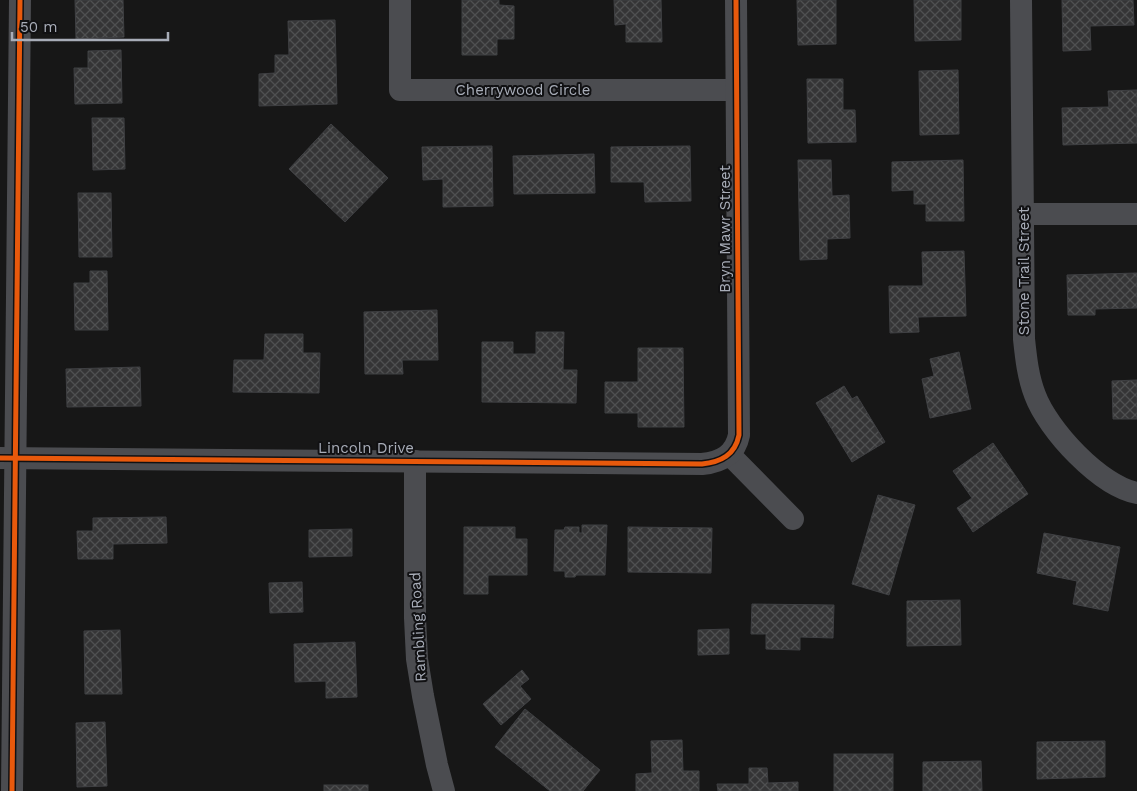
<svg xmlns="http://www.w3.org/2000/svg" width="1137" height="791" font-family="'Work Sans',sans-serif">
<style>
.building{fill:url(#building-cross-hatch);stroke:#3f4043}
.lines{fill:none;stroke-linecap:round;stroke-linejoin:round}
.street{stroke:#4b4c50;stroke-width:22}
.cycleway-casing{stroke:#111113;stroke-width:8}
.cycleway{stroke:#e8590c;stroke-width:5}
.labels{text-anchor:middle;stroke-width:4;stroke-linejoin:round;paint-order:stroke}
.street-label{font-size:15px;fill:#a8adb8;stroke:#111113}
</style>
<defs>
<pattern id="building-cross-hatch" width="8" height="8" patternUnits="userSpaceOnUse" patternTransform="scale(1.25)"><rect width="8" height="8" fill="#353536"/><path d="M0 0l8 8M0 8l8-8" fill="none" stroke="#4f5051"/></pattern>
</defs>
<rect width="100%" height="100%" fill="#171717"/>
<!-- building -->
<g class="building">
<path d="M75 0H123L124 37 76 39Z"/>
<path d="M462 0H499V5L514 6V39H497V55H462Z"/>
<path d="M614 0H661L662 42H626V24L615 25Z"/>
<path d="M797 0H836V44L798 45Z"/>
<path d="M914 0H961V40L915 41Z"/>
<path d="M1062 0H1133L1134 25 1090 26 1091 50 1063 51Z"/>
<path d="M335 20 337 104 259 106V74L275 73V55H289L288 21Z"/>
<path d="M121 50 122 103 75 104 74 68H88V51Z"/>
<path d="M958 70 959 134 920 135 919 71Z"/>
<path d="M807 79H843V110H855L856 142 808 143Z"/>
<path d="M1137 90V143L1063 145 1062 108 1109 107 1108 91Z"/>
<path d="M92 118H124L125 169 93 170Z"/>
<path d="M331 124 388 178 345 222 289 169Z"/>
<path d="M492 146 493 206 443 207V179L423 180 422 147Z"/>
<path d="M690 146 691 201 645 202 644 182H611V147Z"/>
<path d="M594 154 595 193 514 194 513 156Z"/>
<path d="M798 160H831L832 196 849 195 850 238 827 239V259L800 260Z"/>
<path d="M963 160 964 221H926V204H914V190L892 191V162Z"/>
<path d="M78 193H111L112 257H79Z"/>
<path d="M964 251 966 316 918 317 919 332 890 333 889 286H923L922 252Z"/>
<path d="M90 271H107L108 330H75L74 283H90Z"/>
<path d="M1137 273V308L1095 309V315H1068L1067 275Z"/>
<path d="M437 310 438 360H402L403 374H365L364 312Z"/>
<path d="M536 332H564L563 370H577L576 403 482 402V342H513V354H536Z"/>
<path d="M265 334H303V353H320L319 393 233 392 234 360H264Z"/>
<path d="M638 348H683L684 427H638V413H605V382H638Z"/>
<path d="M959 352 971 409 930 418 922 379 934 376 930 359Z"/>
<path d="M140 367 141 406 67 407 66 369Z"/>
<path d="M1137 380V419H1113L1112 381Z"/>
<path d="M844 386 852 399 857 396 885 442 852 462 816 403Z"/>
<path d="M993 443 1028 494 973 532 957 508 972 498 953 471Z"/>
<path d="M878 495 915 505 889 595 852 584Z"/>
<path d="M166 517 167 543 113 544V559H78L77 531H93V518Z"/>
<path d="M582 525H607L605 575H576L575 577H565V571H554L555 530H564L565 527H579V533H582Z"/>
<path d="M464 527H515V539H527V575H488V594H464Z"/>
<path d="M628 527 712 528 711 573 628 572Z"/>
<path d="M352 529V556L309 557V530Z"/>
<path d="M1044 533 1120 547 1108 611 1073 604 1077 581 1037 573Z"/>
<path d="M302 582 303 612 270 613 269 583Z"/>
<path d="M960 600 961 645 907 646V601Z"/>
<path d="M752 604 834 605 833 638 800 637V650L766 649V634H751Z"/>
<path d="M729 629V654L698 655V630Z"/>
<path d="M120 630 122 694H85L84 631Z"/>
<path d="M355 642 357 697 326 698V681L295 682 294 644Z"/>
<path d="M522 670 529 679 520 686 531 699 501 725 483 704Z"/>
<path d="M525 709 600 770 583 791H550L495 747Z"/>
<path d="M105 722 107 786 77 787 76 723Z"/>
<path d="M682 740 683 771H699V791H636V774L652 773 651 741Z"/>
<path d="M1105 741V777L1037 779V742Z"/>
<rect x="834" y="754" width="59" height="37"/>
<path d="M981 761 982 791H923V762Z"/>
<path d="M749 768H767L768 783 798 782V791H718L717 784H749Z"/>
<rect x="324" y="785" width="44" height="6"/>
</g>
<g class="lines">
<!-- street -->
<g class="street">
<path d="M400 0V90H736"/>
<path d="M1021 0 1024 339C1026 358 1028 377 1035 395 1048 430 1100 486 1137 493"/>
<path d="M1023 214H1137"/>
<path d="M729 454 793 519"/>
<path d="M0 458 702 464C721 462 735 455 739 435L736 0"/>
<path d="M415 461V618L417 659 423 696 437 765 444 791"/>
<path d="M12 791 20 0"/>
</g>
<!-- cycleway casing -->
<g class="cycleway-casing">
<g id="cycleway">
<path d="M0 458 702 464C721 462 735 455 739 435L736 0"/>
<path d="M12 791 20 0"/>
</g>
</g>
<!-- cycleway -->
<use href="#cycleway" class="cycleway"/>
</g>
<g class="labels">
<!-- street labels -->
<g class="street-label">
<text x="523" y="95">Cherrywood Circle</text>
<text transform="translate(725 229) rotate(-90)" y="5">Bryn Mawr Street</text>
<text transform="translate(1024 271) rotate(-90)" y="5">Stone Trail Street</text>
<text x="366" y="453">Lincoln Drive</text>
<text transform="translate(418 627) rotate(-93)" y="5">Rambling Road</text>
</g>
</g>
<!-- scale -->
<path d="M12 32v8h156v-8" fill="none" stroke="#a8adb8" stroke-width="2.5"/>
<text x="20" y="32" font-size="15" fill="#a8adb8" stroke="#111113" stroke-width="4" paint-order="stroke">50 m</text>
</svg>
